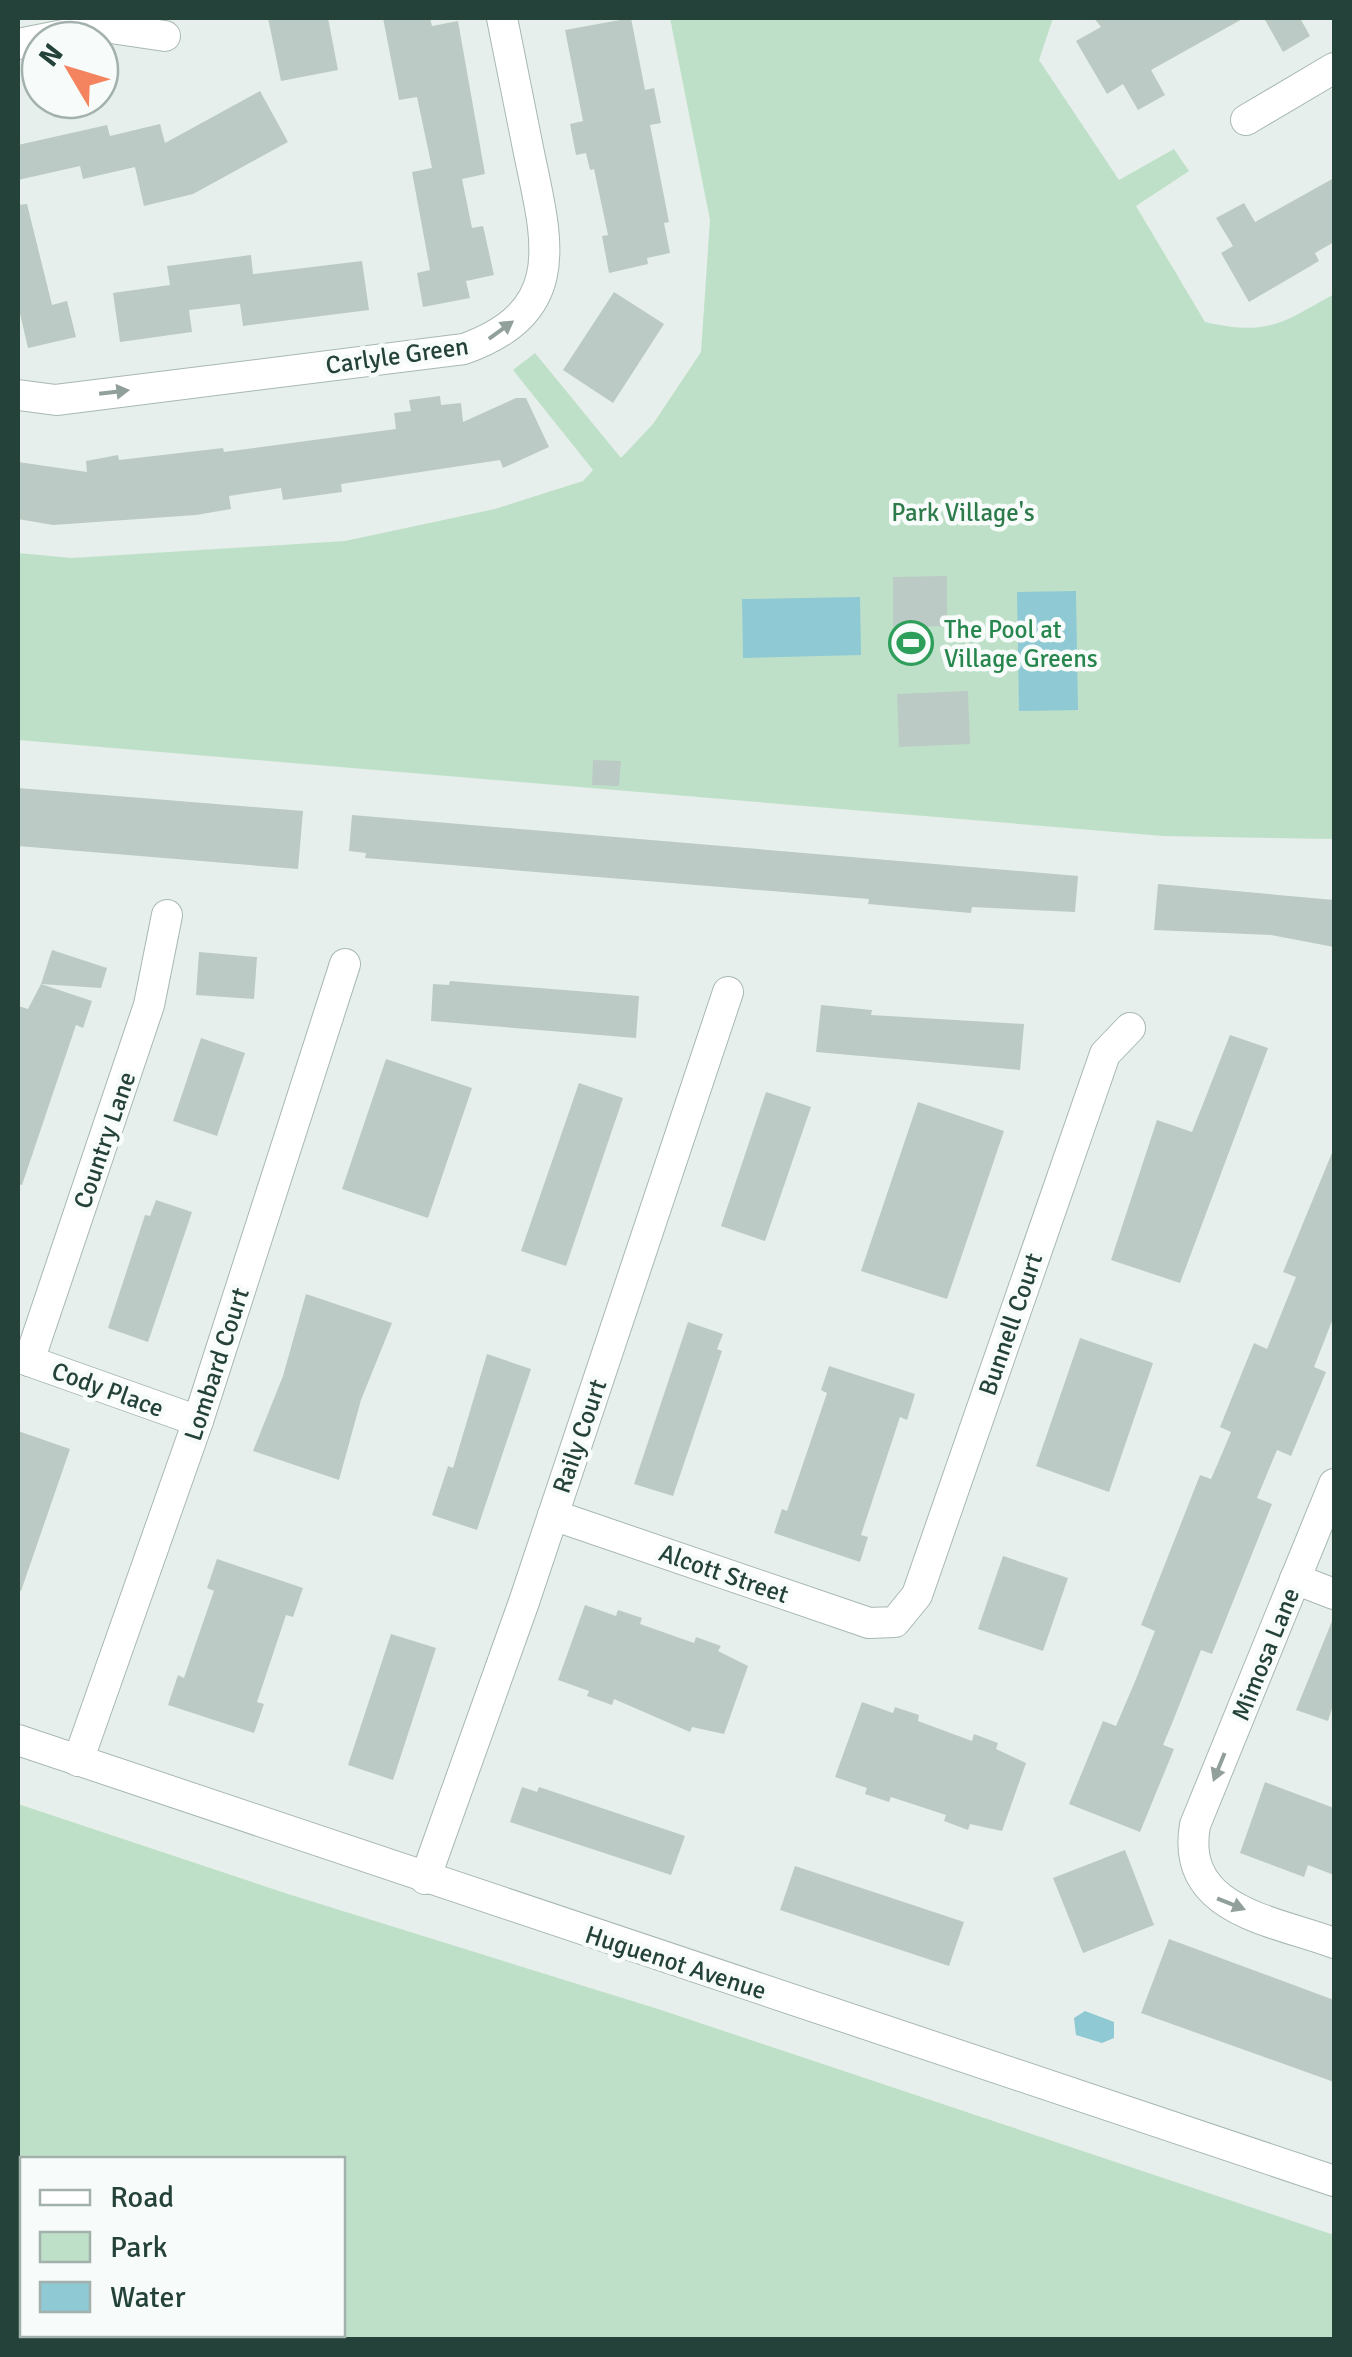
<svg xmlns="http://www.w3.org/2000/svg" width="1352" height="2357" font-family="Signika,sans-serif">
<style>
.green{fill:#bfe0c8;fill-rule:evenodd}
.water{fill:#8ec9d4}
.building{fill:#bbcac4}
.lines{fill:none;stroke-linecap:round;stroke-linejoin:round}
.minor-casing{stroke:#a8b8b2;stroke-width:32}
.minor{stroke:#fff;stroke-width:30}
.oneway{fill:#92a09c}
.labels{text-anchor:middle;stroke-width:9;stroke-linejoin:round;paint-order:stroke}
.street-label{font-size:25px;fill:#24423a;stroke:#f7fbf9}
.park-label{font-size:25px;fill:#2d7a4b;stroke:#f7fbf9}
.leisure-label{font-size:25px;fill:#27864d;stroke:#f7fbf9;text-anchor:start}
</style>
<rect width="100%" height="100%" fill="#e6efeb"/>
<!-- green -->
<g class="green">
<path d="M670 18H1053L1039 60 1119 180 1174 149 1189 171 1136 206 1205 322C1267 336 1281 324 1334 294V839L1163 836 18 740V553L72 558 345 541 495 509 583 481 593 470 513 370 535 353 621 458 653 424 701 352 710 220Z"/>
<path d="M18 1804 288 1894 658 2009 1334 2235V2339H18ZM22 2160H342V2334H22Z"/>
</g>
<!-- water -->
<g class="water">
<path d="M1076 591 1078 710 1019 711 1017 592Z"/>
<path d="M860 597 861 655 743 658 742 599Z"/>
<path d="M1085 2011 1114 2022V2038L1102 2043 1076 2035 1074 2018Z"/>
</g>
<!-- building -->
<g class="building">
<path d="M268 18H328L338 70 281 81Z"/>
<path d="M383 18H430L432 26 458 21 485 174 462 179 472 228 483 226 494 275 466 281 470 298 423 307 417 273 430 270 412 172 432 168 417 97 399 100Z"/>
<path d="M631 18 645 90 654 88 661 123 650 125 669 222 664 223 670 253 647 258 648 264 609 273 602 236 608 235 594 169 590 170 586 153 576 155 570 124 583 121 565 30Z"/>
<path d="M1094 18H1244L1151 70 1165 95 1138 110 1123 84 1107 94 1076 41 1101 27Z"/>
<path d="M1264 18H1300L1310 36 1283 52Z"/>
<path d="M260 91 288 142 193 194 144 206 135 167 83 179 80 166 18 180V145L107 125 110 136 160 124 165 143Z"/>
<path d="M1334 178V242L1315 253 1319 261 1249 302 1221 253 1233 246 1216 218 1244 203 1255 222Z"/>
<path d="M27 204 52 305 67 301 76 337 28 348 18 305V205Z"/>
<path d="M251 255 253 274 362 261 369 310 243 326 240 304 189 310 192 332 120 342 113 293 170 285 167 266Z"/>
<path d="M614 292 664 324 613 403 563 370Z"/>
<path d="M440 396 441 405 461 403 463 422 516 398H526L549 447 503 468 500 460 341 484 342 492 283 500 281 488 229 496 231 509 196 515 53 525 18 519V462L87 472 86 461 118 455 119 460 223 448 224 452 396 429 394 413 411 411 409 400Z"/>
<path d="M947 576V626L893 627V577Z"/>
<path d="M968 691 970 744 899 747 897 694Z"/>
<path d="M593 760 621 761 619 786 592 785Z"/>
<path d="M18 788 303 811 298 869 18 846Z"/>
<path d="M352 815 1078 876 1075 912 972 907 971 913 868 904 869 899 365 858 366 853 349 851Z"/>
<path d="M1158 884 1334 900V947L1271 935 1154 930Z"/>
<path d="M52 950 107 968 101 988 41 984Z"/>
<path d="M199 952 257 957 254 999 196 995Z"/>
<path d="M450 981 639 996 636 1038 431 1021 433 984 449 985Z"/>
<path d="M41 984 92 1001 83 1028 76 1025 22 1185 18 1184V1006L28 1009Z"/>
<path d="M821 1005 872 1010 871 1015 1024 1024 1020 1070 816 1052Z"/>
<path d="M1230 1035 1268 1048 1180 1283 1111 1260 1157 1120 1192 1132Z"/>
<path d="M201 1038 245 1053 217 1136 173 1121Z"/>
<path d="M386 1059 472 1088 428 1218 342 1189Z"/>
<path d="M579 1083 623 1098 566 1266 521 1251Z"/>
<path d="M766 1092 811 1107 765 1241 721 1226Z"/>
<path d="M918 1102 1004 1131 947 1299 861 1271Z"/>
<path d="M1334 1148V1316L1314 1367 1326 1372 1291 1456 1277 1450 1257 1498 1272 1504 1212 1654 1201 1650 1173 1721 1163 1745 1174 1749 1140 1832 1069 1804 1103 1721 1116 1726 1136 1679 1155 1631 1141 1625 1200 1475 1211 1479 1221 1456 1231 1432 1220 1427 1254 1343 1267 1349 1296 1277 1283 1272Z"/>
<path d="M156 1200 192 1212 148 1342 108 1328 145 1215 150 1216Z"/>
<path d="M306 1294 392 1323 361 1400 339 1480 253 1451 283 1376Z"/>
<path d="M688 1322 723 1334 717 1349 722 1351 673 1496 634 1484Z"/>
<path d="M1080 1338 1153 1363 1109 1492 1036 1466Z"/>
<path d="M487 1354 531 1369 477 1530 432 1515 448 1466 453 1468Z"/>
<path d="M829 1366 915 1394 907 1420 900 1417 861 1535 868 1537 860 1562 774 1533 782 1509 787 1511 827 1393 821 1390Z"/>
<path d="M18 1431 70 1449 21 1591 18 1590Z"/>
<path d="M1003 1556 1068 1578 1043 1651 978 1629Z"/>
<path d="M217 1559 303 1588 293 1617 286 1615 257 1702 264 1704 254 1733 168 1705 178 1675 184 1678 199 1634 214 1591 207 1588Z"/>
<path d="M585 1605 616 1616 618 1610 642 1618 640 1624 694 1643 696 1637 721 1646 718 1651 748 1666 724 1734 692 1727 690 1732 614 1699 612 1705 587 1696 589 1691 558 1680Z"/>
<path d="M1332 1621 1334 1702 1328 1721 1296 1710Z"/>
<path d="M391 1634 436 1648 393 1780 348 1765Z"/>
<path d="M862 1702 893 1713 895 1707 919 1715 918 1721 972 1741 974 1734 998 1743 996 1749 1026 1763 1002 1831 970 1824 968 1830 944 1821 946 1815 891 1797 889 1802 865 1794 867 1788 835 1777Z"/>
<path d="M1265 1782 1334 1808V1875L1308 1865 1304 1877 1240 1853Z"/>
<path d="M522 1787 537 1792 539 1787 685 1836 671 1875 510 1822Z"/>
<path d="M1125 1850 1154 1925 1083 1953 1053 1878Z"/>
<path d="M795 1866 964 1922 949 1966 780 1910Z"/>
<path d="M1169 1939 1334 2000V2082L1141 2013Z"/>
</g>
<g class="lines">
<!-- minor casing -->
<g class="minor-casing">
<g id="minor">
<path d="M18 44 104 27 165 36"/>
<path d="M1246 120 1334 68"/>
<path d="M18 395 56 400 464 349C570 311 547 240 529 153 520 108 511 63 502 18"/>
<path d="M18 1357 198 1421"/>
<path d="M29 1361 149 1005 167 915"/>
<path d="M1334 1484 1195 1825C1180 1911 1272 1920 1334 1943"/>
<path d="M553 1515 869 1623 895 1622 917 1595 1105 1054 1130 1028"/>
<path d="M1295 1579 1334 1594"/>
<path d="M18 1740 1334 2181"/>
<path d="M78 1761 198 1421 345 964"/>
<path d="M425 1879 524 1602 728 992"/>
</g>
</g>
<!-- minor -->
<use href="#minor" class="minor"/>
</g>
<!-- one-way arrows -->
<defs><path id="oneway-solid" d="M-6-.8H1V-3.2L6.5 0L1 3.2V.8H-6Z" transform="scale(2.5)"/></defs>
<g class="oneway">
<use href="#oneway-solid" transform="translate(501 330) rotate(-36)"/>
<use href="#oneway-solid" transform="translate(114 392) rotate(-7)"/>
<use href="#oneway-solid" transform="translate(1219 1767) rotate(112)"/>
<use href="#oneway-solid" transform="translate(1231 1904) rotate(22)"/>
</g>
<!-- icons -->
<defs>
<g id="stadium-ring" transform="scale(2.25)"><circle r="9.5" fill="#f7fbf9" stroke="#2e9e5b" stroke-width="1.5"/><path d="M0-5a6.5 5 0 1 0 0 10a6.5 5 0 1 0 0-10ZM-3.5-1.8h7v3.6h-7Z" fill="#2e9e5b"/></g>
</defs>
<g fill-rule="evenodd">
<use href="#stadium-ring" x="911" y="643"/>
</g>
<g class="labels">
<!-- street labels -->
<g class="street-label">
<text transform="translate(397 355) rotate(-8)" y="9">Carlyle Green</text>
<text transform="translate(104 1140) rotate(-71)" y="9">Country Lane</text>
<text transform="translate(1010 1324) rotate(-71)" y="9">Bunnell Court</text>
<text transform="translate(216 1364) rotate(-72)" y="9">Lombard Court</text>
<text transform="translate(108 1389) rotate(20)" y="9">Cody Place</text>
<text transform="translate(579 1436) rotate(-71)" y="9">Raily Court</text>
<text transform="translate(724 1573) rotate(19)" y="9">Alcott Street</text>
<text transform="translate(1265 1654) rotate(-68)" y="9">Mimosa Lane</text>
<text transform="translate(676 1962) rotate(18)" y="9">Huguenot Avenue</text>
</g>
<!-- park labels -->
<g class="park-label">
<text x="963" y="521">Park Village's</text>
</g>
<!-- leisure labels -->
<g class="leisure-label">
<text x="944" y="638">The Pool at<tspan x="944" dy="29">Village Greens</tspan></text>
</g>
</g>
<!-- border -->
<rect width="1352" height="2357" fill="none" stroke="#24423a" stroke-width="40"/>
<!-- legend -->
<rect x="20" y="2157" width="325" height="180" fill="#f7fbf9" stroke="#a3b1ad" stroke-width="2.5"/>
<rect x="40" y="2190" width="50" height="15" fill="#ffffff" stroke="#a3b1ad" stroke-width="2.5"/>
<text x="110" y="2207" font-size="30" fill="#24423a">Road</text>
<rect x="40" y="2232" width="50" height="30" fill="#bfe0c8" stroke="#a3b1ad" stroke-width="2.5"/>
<text x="110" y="2257" font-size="30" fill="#24423a">Park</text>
<rect x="40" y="2282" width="50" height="30" fill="#8ec9d4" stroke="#a3b1ad" stroke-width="2.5"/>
<text x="110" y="2307" font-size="30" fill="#24423a">Water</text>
<!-- north arrow -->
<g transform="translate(70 70) rotate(308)"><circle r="48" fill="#f7fbf9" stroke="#a3b1ad" stroke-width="2.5"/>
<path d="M0-8L18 38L0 25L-18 38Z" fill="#f4845f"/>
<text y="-15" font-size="28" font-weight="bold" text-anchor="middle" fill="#24423a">N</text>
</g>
</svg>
